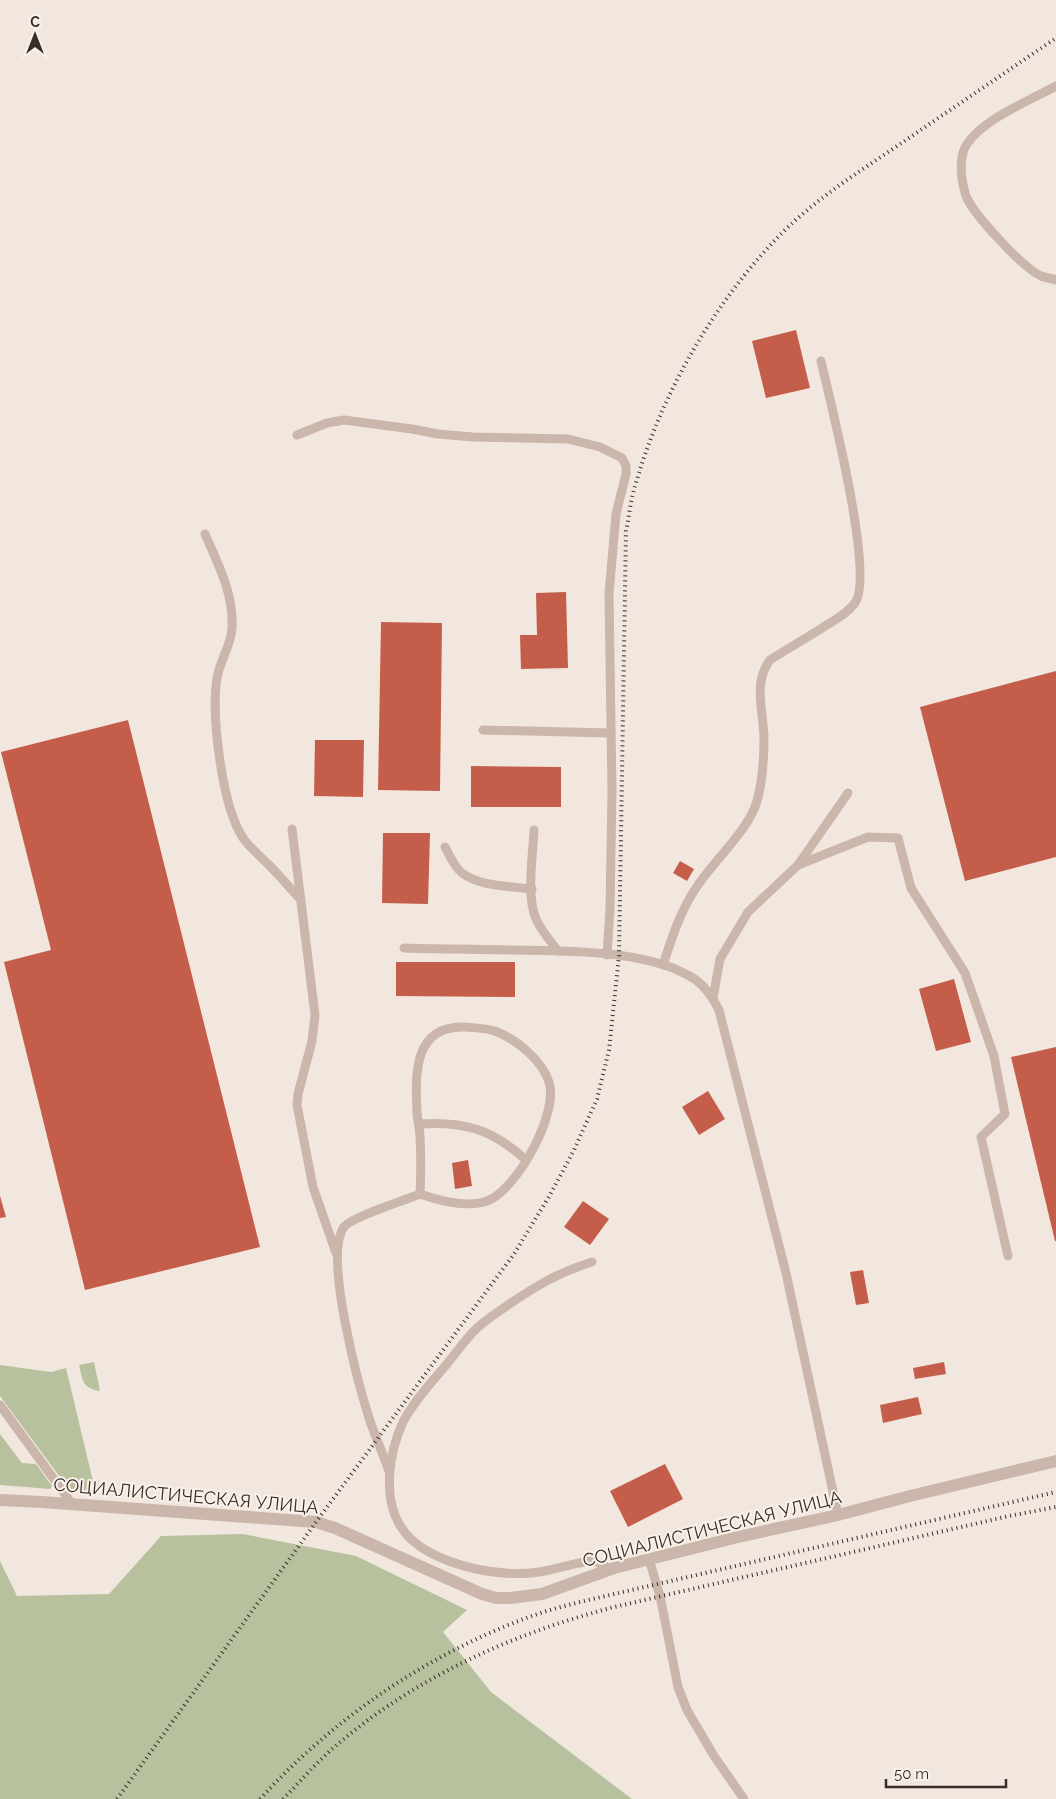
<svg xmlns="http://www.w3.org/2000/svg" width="1056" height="1799" font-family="Raleway,sans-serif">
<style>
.green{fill:#b8c19e}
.building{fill:#c45e4a}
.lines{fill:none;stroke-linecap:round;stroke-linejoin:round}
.lane{stroke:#cab6aa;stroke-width:9}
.street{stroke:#cab6aa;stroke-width:12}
.rail{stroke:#382d29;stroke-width:4;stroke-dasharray:1 4;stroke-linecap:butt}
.labels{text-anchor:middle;stroke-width:4;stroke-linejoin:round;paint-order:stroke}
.street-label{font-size:18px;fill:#382d29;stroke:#faf1ea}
</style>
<rect width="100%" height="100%" fill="#f2e7de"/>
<!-- green -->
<g class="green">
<path d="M94 1362 100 1391C82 1388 83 1381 79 1365Z"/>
<path d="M0 1365 51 1372 66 1368 96 1494 73 1492 68 1488 0 1396Z"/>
<path d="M0 1434 22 1463 36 1464 52 1486 50 1489 0 1485Z"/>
<path d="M243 1534 356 1556 467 1610 443 1632 491 1692 632 1799H0V1561L17 1596 109 1594 161 1536Z"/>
</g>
<!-- building -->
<g class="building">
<path d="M796 330 810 388 766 398 752 341Z"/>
<path d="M566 592 568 668 521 669 520 635H537L536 593Z"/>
<path d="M381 622 442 623 440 791 378 790Z"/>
<path d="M1056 671V857L965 881 920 707Z"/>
<path d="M128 720 260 1247 85 1290 4 962 51 950 1 752Z"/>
<path d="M315 740H364L363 797 314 796Z"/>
<path d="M471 766 561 767V807H471Z"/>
<path d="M383 833H430L428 904 382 903Z"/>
<path d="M680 861 694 869 687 881 673 873Z"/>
<path d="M396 962H515V997L396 996Z"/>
<path d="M954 979 971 1042 936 1051 919 989Z"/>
<path d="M1056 1047V1241H1055L1011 1057Z"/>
<path d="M708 1091 725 1119 699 1135 682 1107Z"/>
<path d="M468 1160 472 1186 455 1189 452 1163Z"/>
<path d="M0 1196 6 1217 0 1218Z"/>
<path d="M583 1201 609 1219 590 1245 564 1227Z"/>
<path d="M863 1270 869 1303 856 1305 850 1272Z"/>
<path d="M944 1362 946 1374 915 1379 913 1368Z"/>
<path d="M918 1397 922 1414 883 1423 880 1405Z"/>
<path d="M665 1464 683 1499 628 1527 610 1491Z"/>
</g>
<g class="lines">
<!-- lane -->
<g class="lane">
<path d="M1056 86C1029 101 983 119 967 144 958 157 961 181 966 196 973 214 1023 268 1041 276 1046 278 1051 278 1056 280"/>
<path d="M297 435 327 423 344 420 412 429 438 434 473 437 568 439 600 447 622 458 626 466V474L616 514 609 594 612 791 610 909 607 955"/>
<path d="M205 534C218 564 234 594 232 628 231 646 220 660 217 678 211 716 222 806 243 838 250 848 260 856 269 865 280 876 290 888 300 899"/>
<path d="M483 730 611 733"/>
<path d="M292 829 315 1015 312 1041 298 1094 297 1105 313 1187 336 1253"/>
<path d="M534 830C533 856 526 895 536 919 541 930 550 941 558 951"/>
<path d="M445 847C450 856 454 867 462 873 481 887 510 886 532 889"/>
<path d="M798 865 868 837 898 838 911 888 965 973 994 1056 1005 1114 981 1137 1008 1256"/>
<path d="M404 948C439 949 475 949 510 950 565 951 650 949 696 980 707 988 713 998 719 1010L786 1273 838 1515"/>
<path d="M663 965C672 937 681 909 698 885 714 861 750 828 757 801 762 783 764 756 764 737 763 710 753 682 770 660 787 649 805 639 822 628 834 620 846 615 855 603 875 574 830 401 821 361"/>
<path d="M713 998 720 959 748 912 798 865 848 793"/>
<path d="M419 1124C464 1121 492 1129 526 1160"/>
<path d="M592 1262C559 1272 536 1286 508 1305 497 1313 485 1320 475 1330 465 1340 456 1353 446 1365 431 1383 414 1401 403 1422 389 1452 382 1498 401 1527 416 1551 450 1563 476 1569 495 1573 519 1575 539 1572 557 1569 574 1563 591 1561L599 1563 610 1569"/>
<path d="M0 1405 72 1504"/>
<path d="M389 1471C383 1454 376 1438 370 1421 359 1387 323 1255 344 1227 351 1217 406 1200 420 1194 421 1175 421 1156 420 1137 420 1129 417 1120 417 1111 415 1073 414 1025 465 1027 475 1028 485 1028 495 1031 516 1039 542 1060 549 1082 559 1113 517 1190 487 1201 467 1208 440 1201 420 1194"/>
<path d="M649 1559 660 1596 678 1687 687 1710 714 1756 744 1799"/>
</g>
<!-- street -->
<path class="street" d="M0 1500 42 1502 316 1522 335 1528 482 1594 496 1598H510L542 1594 614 1568 738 1537 838 1515 910 1496 1056 1461"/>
<!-- rail -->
<g class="rail">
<path d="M117 1799 316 1522 514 1254 550 1195 574 1150 597 1099 609 1050 619 956 626 531C629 518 630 503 634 490 659 398 712 305 779 236 816 198 862 170 906 140 956 106 1006 72 1056 38"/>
<path d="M260 1799C331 1721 422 1658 521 1620 554 1607 589 1600 623 1592L1056 1492"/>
<path d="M283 1799C299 1783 314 1765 331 1750 393 1695 470 1654 548 1627 568 1620 589 1614 610 1608L1009 1516 1056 1507"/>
</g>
</g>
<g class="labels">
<!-- street labels -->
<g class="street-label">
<text transform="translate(186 1496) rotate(5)" y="6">СОЦИАЛИСТИЧЕСКАЯ УЛИЦА</text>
<text transform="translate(712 1529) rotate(-14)" y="6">СОЦИАЛИСТИЧЕСКАЯ УЛИЦА</text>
</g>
</g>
<!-- north arrow -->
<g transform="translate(35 35)" stroke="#faf1ea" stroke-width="4" paint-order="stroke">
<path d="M0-4L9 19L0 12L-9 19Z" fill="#382d29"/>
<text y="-8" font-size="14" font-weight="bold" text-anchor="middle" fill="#382d29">С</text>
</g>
<!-- scale -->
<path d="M886 1779v8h120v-8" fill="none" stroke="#382d29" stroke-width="2.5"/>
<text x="894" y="1779" font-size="15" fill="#382d29" stroke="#faf1ea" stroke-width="4" paint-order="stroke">50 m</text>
</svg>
